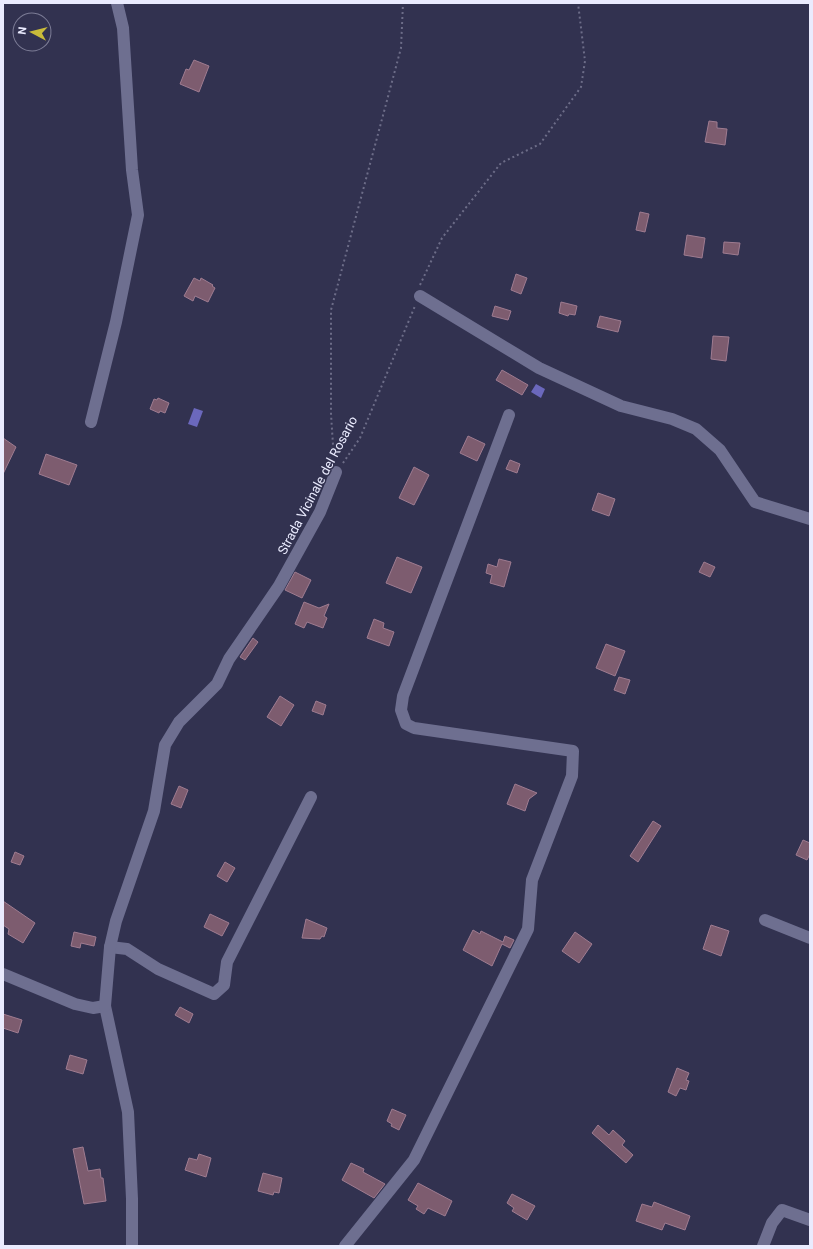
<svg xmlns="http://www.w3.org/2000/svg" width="813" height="1249" font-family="Roboto,sans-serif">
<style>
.water{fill:#6b68bc}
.building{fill:#7d5c6f;stroke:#9f7c91}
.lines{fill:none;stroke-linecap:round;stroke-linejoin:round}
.path{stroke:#6d6d88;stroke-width:2;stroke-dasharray:2 3;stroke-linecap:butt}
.minor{stroke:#6e6f90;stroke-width:12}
.labels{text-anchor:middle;stroke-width:3;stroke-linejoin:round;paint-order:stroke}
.street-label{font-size:13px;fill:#eaebfe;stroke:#323250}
</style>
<rect width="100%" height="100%" fill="#323250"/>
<!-- water -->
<g class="water">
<path d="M536 384 545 389 541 398 531 392Z"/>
<path d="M194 408 203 411 197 427 188 424Z"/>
</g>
<!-- building -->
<g class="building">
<path d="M194 60 209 66 199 92 180 84 186 69 189 70Z"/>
<path d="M709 121 717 122V128L727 129 725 145 705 142Z"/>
<path d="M640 212 649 214 645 232 636 230Z"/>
<path d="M687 235 705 238 702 258 684 255Z"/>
<path d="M724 242 740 243 738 255 723 253Z"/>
<path d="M516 274 527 278 521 294 511 290Z"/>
<path d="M194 278 200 281 201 278 213 285 212 286 215 288 208 302 195 296 193 301 184 296Z"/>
<path d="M561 302 577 306 575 315 569 314 568 316 559 313Z"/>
<path d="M495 306 511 311 508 320 492 316Z"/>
<path d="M600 316 621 321 618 332 597 327Z"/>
<path d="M713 336 729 337 726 361 711 359Z"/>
<path d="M502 370 528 385 522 395 496 380Z"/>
<path d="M158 398 169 403 165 413 160 411 159 413 150 409 154 399 157 400Z"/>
<path d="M468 436 485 444 477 461 460 453Z"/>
<path d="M3 438 16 447 3 474Z"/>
<path d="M46 454 77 465 69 485 39 474Z"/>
<path d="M510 460 520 464 517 473 506 469Z"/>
<path d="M414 467 429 475 414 505 399 498Z"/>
<path d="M598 493 615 499 609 516 592 510Z"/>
<path d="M397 557 422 567 411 593 386 583Z"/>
<path d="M499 559 511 562 504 587 490 583 492 575 486 573 488 564 497 567Z"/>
<path d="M704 562 715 567 710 577 699 572Z"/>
<path d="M295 572 311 580 302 598 285 590Z"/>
<path d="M304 602 319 608 329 604 324 616 327 618 323 628 307 622 304 628 295 624Z"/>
<path d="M374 619 384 623 383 628 394 632 389 646 367 638Z"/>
<path d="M253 638 258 642 245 660 240 657Z"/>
<path d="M606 644 625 651 615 676 596 668Z"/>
<path d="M619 677 630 680 625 694 614 690Z"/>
<path d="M280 696 294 705 281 726 267 717Z"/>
<path d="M316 701 326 705 323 715 312 711Z"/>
<path d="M515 784 537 793 529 799 525 811 507 804Z"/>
<path d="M179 786 188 790 181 808 171 804Z"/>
<path d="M653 821 661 826 638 862 630 856Z"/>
<path d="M803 840 810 843V854L807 860 796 855Z"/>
<path d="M15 852 24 856 20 865 11 862Z"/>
<path d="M225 862 235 868 227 882 217 876Z"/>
<path d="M3 901 35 923 23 943 8 934 9 929 3 925Z"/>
<path d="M210 914 229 923 222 936 204 927Z"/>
<path d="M306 919 327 928 324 937 322 936 320 939 302 938Z"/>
<path d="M711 925 729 931 721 956 703 949Z"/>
<path d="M473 930 480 934 481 931 503 942 505 936 514 940 510 948 502 944 492 966 463 950Z"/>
<path d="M74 932 96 937 94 946 81 943 80 948 71 946Z"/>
<path d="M575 932 592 944 579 963 562 951Z"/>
<path d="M180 1007 193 1014 189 1023 175 1015Z"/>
<path d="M3 1014 22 1020 18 1033 3 1028Z"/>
<path d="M70 1055 87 1060 83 1074 66 1069Z"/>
<path d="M677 1068 689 1073 686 1080 689 1081 686 1090 680 1088 676 1096 668 1092Z"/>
<path d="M392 1109 406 1115 399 1130 391 1126 392 1124 387 1121Z"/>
<path d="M598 1125 609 1135 613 1130 625 1141 622 1145 633 1155 626 1163 592 1133Z"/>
<path d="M83 1147 88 1171 100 1169 101 1178H103L106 1201 84 1204 73 1149Z"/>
<path d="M199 1154 211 1158 206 1177 185 1170 189 1158 197 1160Z"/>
<path d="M351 1163 364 1169 363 1172 385 1184 374 1198 342 1180Z"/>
<path d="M263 1173 282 1178 279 1193 274 1192 273 1195 258 1191Z"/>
<path d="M418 1183 452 1201 445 1216 428 1208 424 1214 416 1209 418 1206 408 1200Z"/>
<path d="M512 1194 535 1206 527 1220 512 1211 514 1208 507 1203Z"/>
<path d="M654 1202 690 1216 685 1230 665 1223 662 1230 636 1221 642 1204 652 1207Z"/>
</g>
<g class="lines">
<!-- path -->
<g class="path">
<path d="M420 285 442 238 501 163 540 144 581 87 585 61 578 3"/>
<path d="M343 463 360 438 415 306"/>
<path d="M328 464 333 445 331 414V310L401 48 403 3"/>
</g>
<!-- minor -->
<g class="minor">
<path d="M420 296 539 368 621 406 672 419 696 429 720 450 755 502 810 519"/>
<path d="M91 422 116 322 138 215 132 170 123 28 117 3"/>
<path d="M765 920 810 938"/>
<path d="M110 947 127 949 158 969 214 994 224 985 227 962 311 797"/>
<path d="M3 974 75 1004 93 1008 105 1006 128 1112 132 1199V1246"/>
<path d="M105 1006 110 947 116 921 154 811 165 745 179 722 217 684 229 659 279 586 320 512 336 472"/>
<path d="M345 1246 414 1160 528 929 532 880 572 776 573 751 414 728 406 724 401 710 403 696 509 415"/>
<path d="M763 1246 772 1223 782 1210 810 1220"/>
</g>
</g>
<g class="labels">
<!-- street labels -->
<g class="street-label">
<text transform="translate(317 485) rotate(-62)" y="5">Strada Vicinale del Rosario</text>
</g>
</g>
<!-- border -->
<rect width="813" height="1249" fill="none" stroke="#eaebfe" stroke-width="8"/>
<!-- north arrow -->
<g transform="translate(32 32) rotate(277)"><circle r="19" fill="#323250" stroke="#7c7c96"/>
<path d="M0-3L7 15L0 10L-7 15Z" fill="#c9bb3a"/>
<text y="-6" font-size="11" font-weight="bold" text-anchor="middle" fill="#eaebfe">N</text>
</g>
</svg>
